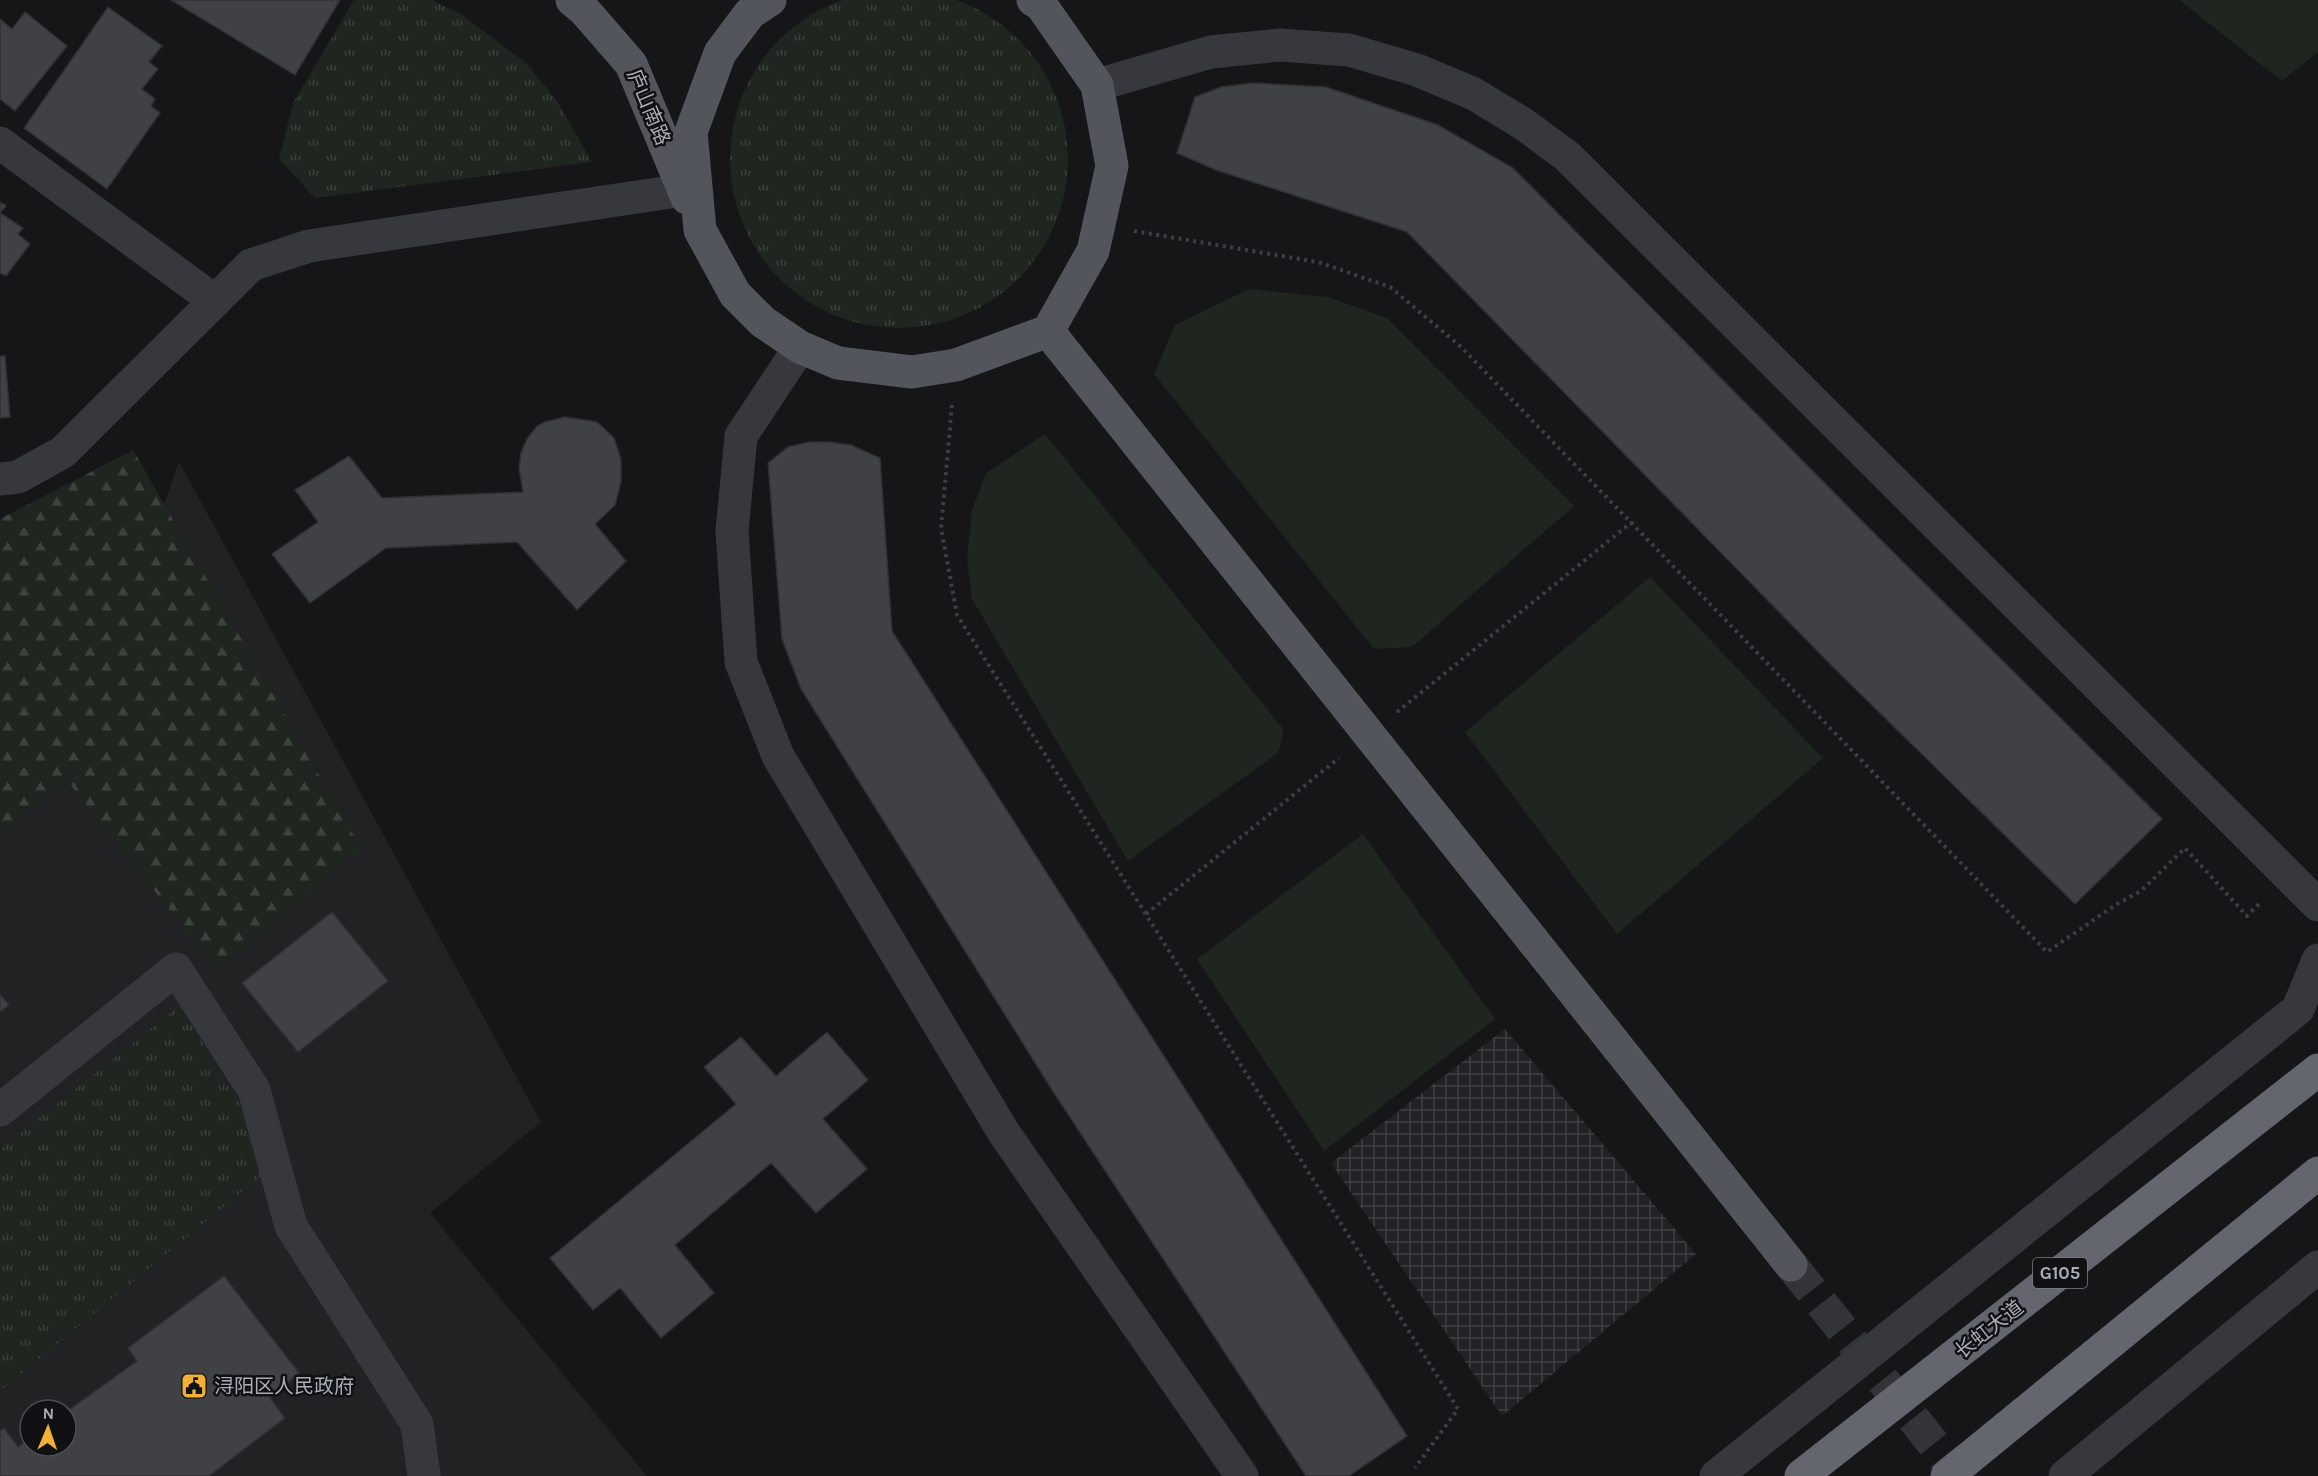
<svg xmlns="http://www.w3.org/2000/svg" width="2318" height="1476" font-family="Karla,'Noto Sans SC',sans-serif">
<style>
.built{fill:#222225;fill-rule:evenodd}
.industrial{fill:url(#industrial-grid)}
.grass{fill:url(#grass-tufts)}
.forest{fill:url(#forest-firs)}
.park{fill:#1e261f}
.building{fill:#404145;stroke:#303034;stroke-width:1.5}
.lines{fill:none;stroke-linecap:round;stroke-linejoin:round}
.major-tunnel{stroke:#333438;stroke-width:33;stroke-dasharray:33 16;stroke-linecap:butt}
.path{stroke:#3d3f44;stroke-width:4;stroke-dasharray:3 4.5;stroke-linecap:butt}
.minor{stroke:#37383d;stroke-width:33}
.major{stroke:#53555c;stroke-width:33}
.highway{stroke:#63666e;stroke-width:33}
.labels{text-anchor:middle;stroke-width:5;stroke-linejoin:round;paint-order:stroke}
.shield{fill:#111113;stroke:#7b7e86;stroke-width:1.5}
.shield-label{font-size:18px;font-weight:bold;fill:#a8adb8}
.street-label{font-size:20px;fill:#a8adb8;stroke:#111113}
.poi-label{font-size:20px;fill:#a8adb8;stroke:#111113;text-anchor:start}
</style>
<defs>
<pattern id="industrial-grid" width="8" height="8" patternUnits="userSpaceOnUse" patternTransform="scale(1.5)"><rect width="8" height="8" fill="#222225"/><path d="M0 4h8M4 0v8" fill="none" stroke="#3f3f43"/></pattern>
<pattern id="grass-tufts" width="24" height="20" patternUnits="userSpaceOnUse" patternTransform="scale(1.5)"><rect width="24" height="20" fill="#1e261f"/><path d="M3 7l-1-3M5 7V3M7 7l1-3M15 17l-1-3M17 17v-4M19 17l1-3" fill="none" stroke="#3c433d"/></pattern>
<pattern id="forest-firs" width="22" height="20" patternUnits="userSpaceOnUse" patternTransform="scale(1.5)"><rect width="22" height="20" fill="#1e261f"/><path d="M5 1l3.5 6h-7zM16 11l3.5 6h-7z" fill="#3c433d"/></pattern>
</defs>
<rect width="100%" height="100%" fill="#161618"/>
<!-- built -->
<path class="built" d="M179 462 541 1122 430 1213 647 1476H0V832L66 778ZM30 1410H66V1446H30Z"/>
<!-- industrial -->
<path class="industrial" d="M1505 1029 1696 1254 1502 1416 1331 1163Z"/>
<!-- grass -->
<g class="grass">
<circle cx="899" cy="159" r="169"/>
<path d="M354 0H431L459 13 526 63 557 101 592 162 315 198 279 159 293 103Z"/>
<path d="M180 1005 241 1107 261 1176 0 1391V1150Z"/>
</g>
<!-- forest -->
<path class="forest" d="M133 450 361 848 217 970 66 779 0 832V519Z"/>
<!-- park -->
<g class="park">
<path d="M2179 0H2318V52L2282 81Z"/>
<path d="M1249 289 1328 297 1387 318 1574 506 1412 647 1374 649 1154 374 1175 325Z"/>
<path d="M1045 434 1284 730 1278 753 1128 861 972 599 967 559 972 510 986 473Z"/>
<path d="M1650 577 1823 758 1617 934 1465 732Z"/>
<path d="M1363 834 1495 1019 1324 1151 1197 959Z"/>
</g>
<!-- building -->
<g class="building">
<path d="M171 0H340L295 75Z"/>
<path d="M108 7 162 46 149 62 158 69 142 89 155 99 151 106 160 113 107 189 24 128Z"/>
<path d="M25 12 67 46 15 111 0 99V19L12 29Z"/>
<path d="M1252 83 1326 87 1438 125 1513 168 1879 538 2162 819 2075 904 1833 667 1407 232 1216 170 1177 153 1195 97 1221 87Z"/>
<path d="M0 202 6 206 0 213 23 228 18 234 30 244 6 276 0 273Z"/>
<path d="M0 356H5L10 417 0 418Z"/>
<path d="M565 417 597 422 614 438 621 459V482L615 505 595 524 626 561 577 610 517 542 386 548 310 603 272 554 318 522 295 490 349 456 382 498 523 492 519 468 521 453 527 439 537 426 545 422Z"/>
<path d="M809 442H830L851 445 880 458 892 631 1407 1436 1349 1476H1306L1054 1093 801 689 782 639 768 463 788 447Z"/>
<path d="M332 912 388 981 298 1052 242 983Z"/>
<path d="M0 994 9 1005 0 1012Z"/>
<path d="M827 1032 868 1080 823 1119 867 1169 816 1213 771 1163 675 1245 714 1293 661 1338 620 1288 593 1310 550 1258 736 1104 704 1067 741 1037 776 1076Z"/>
<path d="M224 1276 299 1373 270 1398 285 1418 209 1476H0V1431L4 1428 18 1447 30 1438V1446H66V1412L137 1361 128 1348Z"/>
</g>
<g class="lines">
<!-- major-tunnel -->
<path class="major-tunnel" d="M1791 1265 1959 1476"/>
<!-- path -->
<g class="path">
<path d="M1134 231 1318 262 1390 287 1460 346 2047 952 2117 904 2141 891 2185 848 2247 916 2261 902"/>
<path d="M952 405 941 528 957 615 1458 1409 1415 1468"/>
<path d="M1397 712 1632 522"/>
<path d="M1146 914 1339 758"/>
</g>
<!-- minor -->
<g class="minor">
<path d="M1097 85 1211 52 1280 45 1349 50 1417 70 1474 94 1525 125 1568 157 2318 905"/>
<path d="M0 143 215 301"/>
<path d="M800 347 741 436 732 531 741 662 778 756 1004 1133 1242 1476"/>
<path d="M0 479 18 477 63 452 251 265 309 246 684 190"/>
<path d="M0 1110 176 969 254 1090 291 1226 417 1424 424 1476"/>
<path d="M1716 1476 2298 1009 2318 960"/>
<path d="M2065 1476 2318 1267"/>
</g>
<!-- major -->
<g class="major">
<path d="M572 0 584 10 631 64 687 198"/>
<path d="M770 0 750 13 720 53 691 132 700 230 735 294 763 322 800 347 838 363 912 372 956 365 1048 331 1093 251 1112 166 1097 85 1041 5 1033 0"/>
<path d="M1048 331 1791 1265"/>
</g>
<!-- highway -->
<g class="highway">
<path d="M1801 1476 2318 1070"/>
<path d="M1947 1476 2318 1173"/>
</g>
</g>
<!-- icons -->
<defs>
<g id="civic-square" transform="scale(1.35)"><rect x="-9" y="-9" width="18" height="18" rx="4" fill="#f2b134" stroke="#111113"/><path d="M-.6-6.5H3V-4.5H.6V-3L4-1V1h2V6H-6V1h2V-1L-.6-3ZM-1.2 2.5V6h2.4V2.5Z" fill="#111"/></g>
</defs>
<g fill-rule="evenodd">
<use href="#civic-square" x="194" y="1386"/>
</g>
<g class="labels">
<!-- shield labels -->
<rect class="shield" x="2033" y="1258" width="54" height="30" rx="4.5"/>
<g class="shield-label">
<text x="2060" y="1279">G105</text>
</g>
<!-- street labels -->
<g class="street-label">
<text transform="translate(649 107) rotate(67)" y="7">庐山南路</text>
<text transform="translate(1989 1329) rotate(-38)" y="7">长虹大道</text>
</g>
<!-- poi labels -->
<g class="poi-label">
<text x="214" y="1393">浔阳区人民政府</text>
</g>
</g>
<!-- north arrow -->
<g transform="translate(48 1428) rotate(2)"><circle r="28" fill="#111113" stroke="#4d4f55" stroke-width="1.5"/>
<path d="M0-4.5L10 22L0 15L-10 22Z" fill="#f2b134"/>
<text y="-9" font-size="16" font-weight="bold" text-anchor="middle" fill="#a8adb8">N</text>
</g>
</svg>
